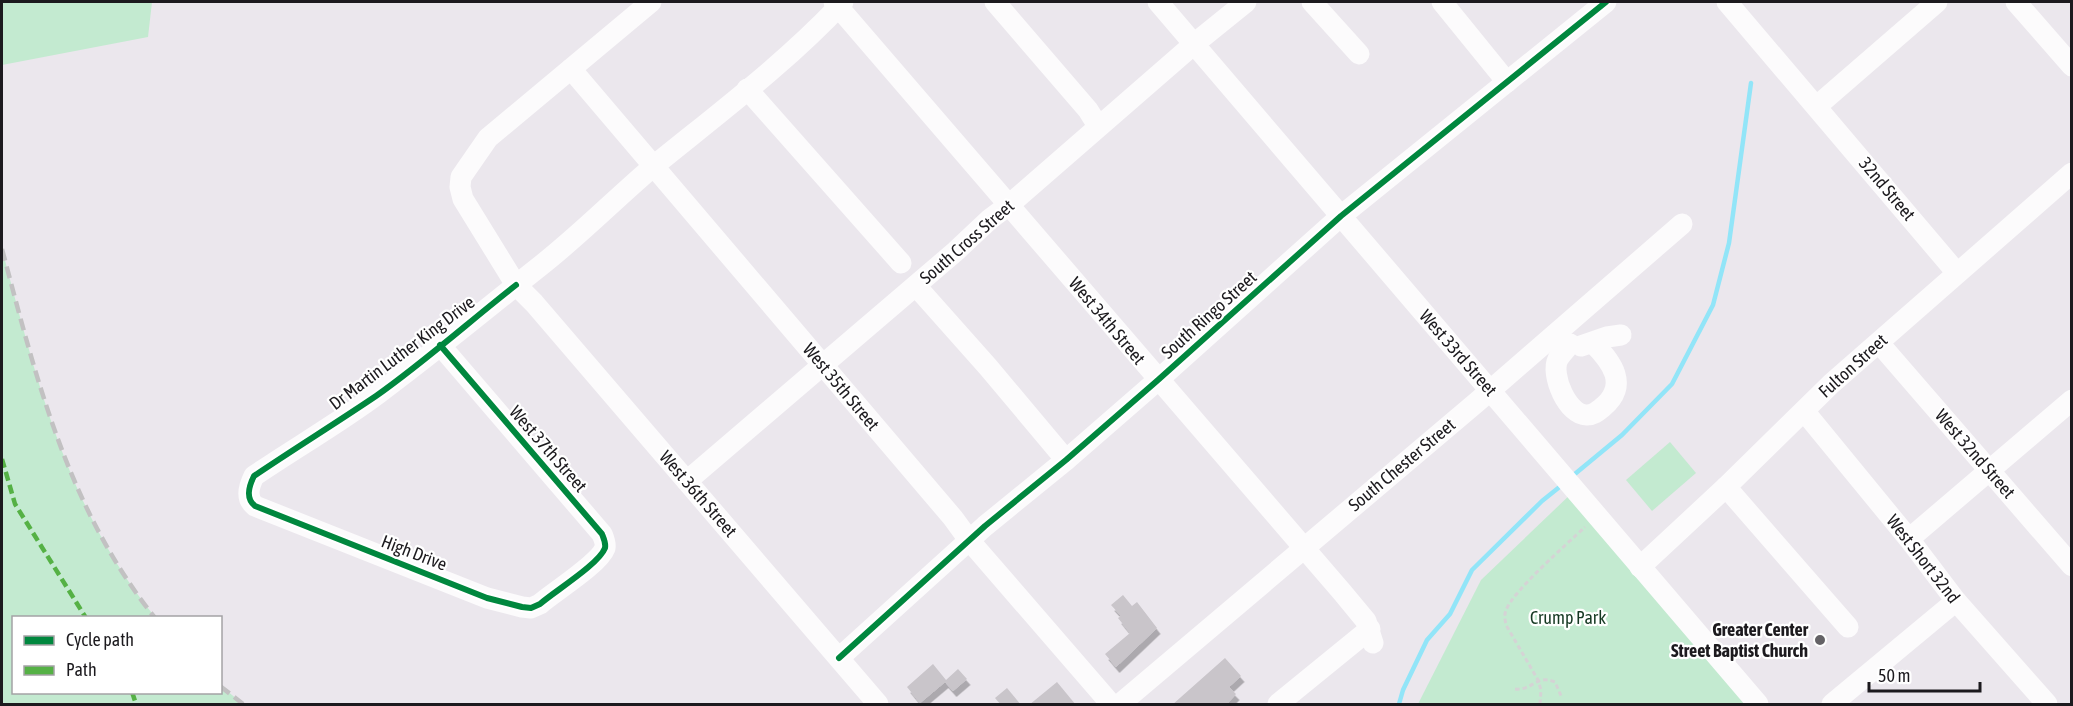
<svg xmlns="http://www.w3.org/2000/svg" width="2073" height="706" font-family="'Asap Condensed',sans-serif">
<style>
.green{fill:#c3ead0}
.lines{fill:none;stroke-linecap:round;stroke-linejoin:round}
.stream{stroke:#92e5f8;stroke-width:4.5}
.building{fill:#c9c5ca;filter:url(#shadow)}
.path{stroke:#d5d3d5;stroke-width:3;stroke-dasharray:4.5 3;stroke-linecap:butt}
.minor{stroke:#fcfbfc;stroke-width:21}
.rail{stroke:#c2c1c2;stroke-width:4.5;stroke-dasharray:12 6;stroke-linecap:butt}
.quiet{stroke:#55b145;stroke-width:4.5;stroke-dasharray:9 4.5;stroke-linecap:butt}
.cycleway-casing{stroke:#fff;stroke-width:10}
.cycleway{stroke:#00873e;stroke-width:6}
.poi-dot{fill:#646266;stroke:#fff;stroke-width:2}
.labels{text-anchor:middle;stroke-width:4.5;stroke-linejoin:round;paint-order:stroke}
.street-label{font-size:18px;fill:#1c1a1e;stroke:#fff}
.park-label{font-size:18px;fill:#163923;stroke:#fff}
.poi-label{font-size:18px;font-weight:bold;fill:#1c1a1e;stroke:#fff;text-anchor:end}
</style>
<defs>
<filter id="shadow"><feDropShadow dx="3.5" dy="6" stdDeviation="0" flood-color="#0004"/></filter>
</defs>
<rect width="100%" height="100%" fill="#ebe7ed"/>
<!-- green -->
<g class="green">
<path d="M2 2H152L148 37 2 65Z"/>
<path d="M2 249C37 381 67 509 155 617L14 618V692H220L221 686 243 704H2Z"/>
<path d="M1670 442 1696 473 1652 511 1626 480Z"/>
<path d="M1575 490 1756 704H1418L1481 580Z"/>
</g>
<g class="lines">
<!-- stream -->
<g class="stream">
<path d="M1570 478 1622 435 1672 384 1713 305 1729 243 1751 83"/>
<path d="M1399 704 1403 690 1427 640 1450 614 1472 570 1542 501 1562 485"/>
</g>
</g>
<!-- building -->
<g class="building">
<path d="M1123 595 1132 606 1137 602 1157 628 1116 667 1105 654 1130 633 1118 618 1121 616 1111 605Z"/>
<path d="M1225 658 1241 676 1229 687 1236 694 1226 705H1172Z"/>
<path d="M933 664 946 680 958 669 967 679 953 691 945 682 920 703 907 687Z"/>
<path d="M1057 682 1076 705H1029Z"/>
<path d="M1007 688 1021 705H1001L995 698Z"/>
</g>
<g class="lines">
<!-- path -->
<g class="path">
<path d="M1515 689C1532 691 1536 674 1555 682L1562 698"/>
<path d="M1540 704 1541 690 1538 680 1506 625C1505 620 1504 615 1506 610 1514 590 1567 544 1585 527"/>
</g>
<!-- minor -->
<g class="minor">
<path d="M651 2 488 138 461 177 460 187 463 199 516 285 534 303 878 704"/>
<path d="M834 2 1342 592 1366 621 1373 643"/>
<path d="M995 2 1088 110 1098 126"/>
<path d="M1158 2 1758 704"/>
<path d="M1312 2 1359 54"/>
<path d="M1442 2 1507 82"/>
<path d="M1727 2 1957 273"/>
<path d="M2016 2 2072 66"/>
<path d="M571 69 953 518 969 540 1111 704"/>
<path d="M747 89 901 263"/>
<path d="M1817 106 1937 2"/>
<path d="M916 286 988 367 1066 460"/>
<path d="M1879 343 2072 566"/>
<path d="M1570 344C1566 349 1561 354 1558 359 1550 375 1568 416 1587 415 1594 415 1598 411 1603 407 1629 385 1612 362 1593 343"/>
<path d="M440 345 602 534C604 539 606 543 605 548 599 564 555 591 540 604L531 608 522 607 487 598 255 506C245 498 249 486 254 476 295 448 339 423 379 393 433 353 486 309 539 267 580 235 616 198 655 165 719 113 787 62 843 2"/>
<path d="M1581 346 1607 337 1621 335"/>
<path d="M1804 411 1909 539 1956 601 2047 704"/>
<path d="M687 481 956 251 990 219 1009 205 1194 44 1246 2"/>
<path d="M1726 487 1848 627"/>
<path d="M1909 539 2072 400"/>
<path d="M1640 567 1726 487 1831 384 2072 173"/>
<path d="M839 658 985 526 1066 460 1158 380 1341 216 1606 2"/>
<path d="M1120 704 1477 402 1682 224"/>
<path d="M1278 704 1370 629"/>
<path d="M1832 704 1956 601"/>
</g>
<!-- rail -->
<g class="rail">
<path d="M2 249C37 381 68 509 155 618"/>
<path d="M220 686 243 704"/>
</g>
<!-- quiet -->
<g class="quiet">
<path d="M2 459 15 504 86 618"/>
<path d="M132 692 136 704"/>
</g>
<!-- cycleway casing -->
<g class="cycleway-casing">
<g id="cycleway">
<path d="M440 345 602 534C604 539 606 543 605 548 599 564 555 591 540 604L531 608 522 607 487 598 255 506C245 498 249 486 254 476 294 449 336 423 376 396 423 363 470 321 516 285"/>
<path d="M839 658 985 526 1066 460 1158 380 1341 216 1606 2"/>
</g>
</g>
<!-- cycleway -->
<use href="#cycleway" class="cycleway"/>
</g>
<!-- markers -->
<circle class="poi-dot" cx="1820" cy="640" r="6"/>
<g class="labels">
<!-- street labels -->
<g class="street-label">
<text transform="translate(1887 189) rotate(50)" y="6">32nd Street</text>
<text transform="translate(967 242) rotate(-41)" y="6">South Cross Street</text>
<text transform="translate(1209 315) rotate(-42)" y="6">South Ringo Street</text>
<text transform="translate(1107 321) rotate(50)" y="6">West 34th Street</text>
<text transform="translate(402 353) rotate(-37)" y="6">Dr Martin Luther King Drive</text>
<text transform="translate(1458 353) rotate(49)" y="6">West 33rd Street</text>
<text transform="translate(1853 366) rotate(-42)" y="6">Fulton Street</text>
<text transform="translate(841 387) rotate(50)" y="6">West 35th Street</text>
<text transform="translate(548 449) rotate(49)" y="6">West 37th Street</text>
<text transform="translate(1975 454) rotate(49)" y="6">West 32nd Street</text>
<text transform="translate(1402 465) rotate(-40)" y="6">South Chester Street</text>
<text transform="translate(698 494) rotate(49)" y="6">West 36th Street</text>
<text transform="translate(414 553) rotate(21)" y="6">High Drive</text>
<text transform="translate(1923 559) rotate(52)" y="6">West Short 32nd</text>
</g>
<!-- park labels -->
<g class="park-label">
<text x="1568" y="624">Crump Park</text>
</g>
<!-- poi labels -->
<g class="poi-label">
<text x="1808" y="636">Greater Center<tspan x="1808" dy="21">Street Baptist Church</tspan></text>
</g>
</g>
<!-- border -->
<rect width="2073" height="706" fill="none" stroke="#1c1a1e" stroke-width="6"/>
<!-- legend -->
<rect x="12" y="616" width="210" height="78" fill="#ffffff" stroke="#a4a3a5" stroke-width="1.5"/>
<rect x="24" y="636" width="30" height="9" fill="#00873e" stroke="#a4a3a5" stroke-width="1.5"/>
<text x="66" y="646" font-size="18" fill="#1c1a1e">Cycle path</text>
<rect x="24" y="666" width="30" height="9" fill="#55b145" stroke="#a4a3a5" stroke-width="1.5"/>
<text x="66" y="676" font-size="18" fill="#1c1a1e">Path</text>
<!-- scale -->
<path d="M1869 682v9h111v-9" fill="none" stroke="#1c1a1e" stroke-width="3"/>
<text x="1878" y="682" font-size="18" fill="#1c1a1e" stroke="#ffffff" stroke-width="4.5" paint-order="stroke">50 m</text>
</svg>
